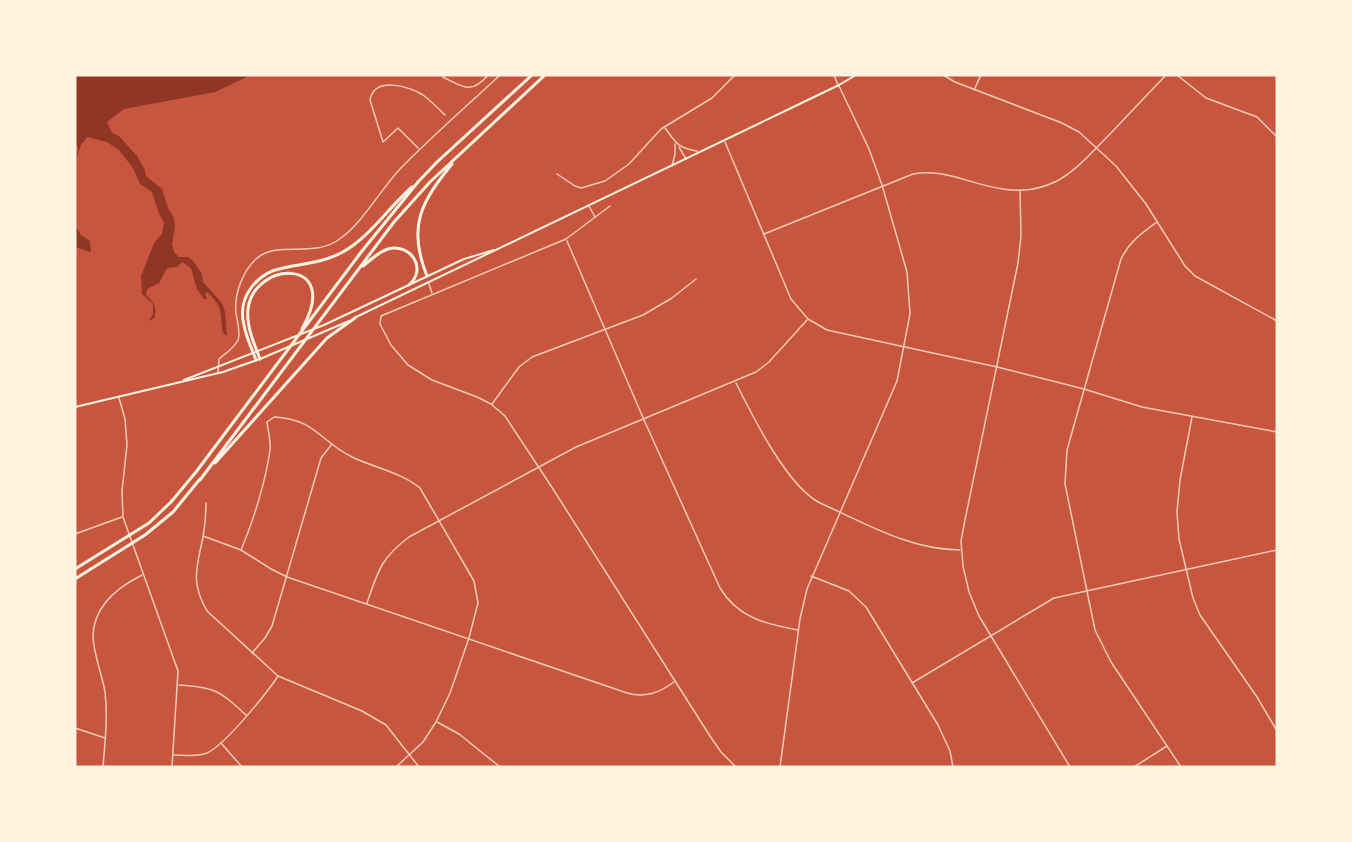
<svg xmlns="http://www.w3.org/2000/svg" width="1352" height="842" font-family="'Noto Sans',sans-serif">
<style>
.water{fill:#8f3625}
.lines{fill:none;stroke-linecap:round;stroke-linejoin:round}
.minor{stroke:#f1ccb7;stroke-width:1.5}
.tertiary{stroke:#f1ccb7;stroke-width:1.5}
.primary{stroke:#fff3e0;stroke-width:2}
.motorway{stroke:#fff3e0;stroke-width:3}
</style>
<rect width="100%" height="100%" fill="#c8553d"/>
<!-- water -->
<g class="water">
<path d="M75 75H251L215 92 124 109 107 122 112 133 119 136 137 156 145 170 146 176 162 189 168 208 174 218 175 227 172 244 174 252 179 257H188L193 261 202 274 203 282 222 303 225 312 227 336 223 333C219 311 225 309 207 292L205 294 207 299H204L197 289 191 268 182 262 177 267 167 268 159 283 147 289 146 295C153 302 158 307 154 318L149 321 153 314V304L142 294 141 276 154 243 162 234 164 222 159 214 152 192 140 184 133 168 119 150 107 142 87 137 81 145 75 162 78 148 75 141Z"/>
<path d="M75 225 81 235 90 241 91 252 75 247Z"/>
</g>
<g class="lines">
<!-- minor -->
<g class="minor">
<path d="M834 75 838 85"/>
<path d="M943 75 955 82 1062 123 1079 132 1116 166 1146 204 1185 266 1195 276 1277 321"/>
<path d="M443 77C463 87 471 95 488 75"/>
<path d="M974 90 981 75"/>
<path d="M665 128C676 143 678 148 697 151"/>
<path d="M725 142 791 299 808 319 827 330 997 367 1084 389 1142 407 1277 432"/>
<path d="M679 147 686 159"/>
<path d="M418 148 398 128 383 142 370 100C374 76 409 86 423 95 431 101 438 108 445 115"/>
<path d="M672 166 675 154V144"/>
<path d="M557 174 575 186 581 188 605 181 629 164 661 129 712 98 735 75"/>
<path d="M1020 190 1021 236 1018 263 965 520 961 541 963 566 969 592 979 616 1070 767"/>
<path d="M589 206 595 217"/>
<path d="M610 206 566 239 381 316 380 324 391 345 408 365 432 380 477 397 491 404 505 416 553 489 710 736 721 752 736 767"/>
<path d="M1157 222C1142 233 1129 242 1121 259L1067 450 1065 484 1095 630 1111 662 1181 767"/>
<path d="M764 234 913 174C944 168 972 185 1003 189 1021 192 1041 189 1057 181 1077 170 1093 151 1109 135 1128 115 1147 95 1166 75"/>
<path d="M567 241 644 420 720 588C738 618 766 624 798 630"/>
<path d="M429 284 432 293"/>
<path d="M736 383C753 417 787 486 820 503 865 523 910 550 960 550"/>
<path d="M492 404 519 367 532 357 643 315 672 298 696 279"/>
<path d="M1192 417 1180 480 1177 512 1179 539 1193 598 1200 615 1257 697 1277 731"/>
<path d="M75 534 122 517"/>
<path d="M203 536 241 550 271 569 287 577 627 693C645 698 659 693 674 682"/>
<path d="M241 550C253 522 266 480 270 450 271 441 268 431 267 422L274 417C315 419 320 441 352 457 375 468 400 472 420 488L474 581 478 603 469 638 450 693 436 722 423 742 396 767"/>
<path d="M811 576 849 591 866 607 938 725 950 751 953 767"/>
<path d="M367 603C378 571 381 558 409 537L576 447 756 372 769 362 807 320"/>
<path d="M252 653 265 638 272 626 321 458 332 444"/>
<path d="M912 683 1054 598 1277 550"/>
<path d="M179 685C215 687 220 691 246 715"/>
<path d="M437 722 459 734 500 767"/>
<path d="M75 728 105 738"/>
<path d="M221 743 242 767"/>
<path d="M174 755C184 755 198 757 207 753 225 745 267 693 278 676"/>
<path d="M103 767C105 742 108 717 105 692 102 674 94 656 93 637 93 607 118 587 142 575"/>
<path d="M1134 767 1167 746"/>
</g>
<!-- tertiary -->
<g class="tertiary">
<path d="M1177 75 1206 98 1257 117 1277 137"/>
<path d="M218 372 219 359C225 354 235 347 238 340 241 332 237 321 236 313 234 295 242 272 256 259 277 239 313 260 341 238 363 222 381 189 400 169 432 136 467 106 500 75"/>
<path d="M119 398 125 419 127 445 122 491 123 517 178 671 172 767"/>
<path d="M206 503C206 514 205 526 203 537 197 567 190 581 207 611L278 676 362 711 386 725 419 767"/>
<path d="M780 767 800 619 807 589 897 381 910 314 907 272 882 185 869 149 839 86"/>
</g>
<!-- primary -->
<g class="primary">
<path d="M354 318 787 110 839 85 856 75"/>
<path d="M184 380 324 325 464 259 494 250"/>
<path d="M75 407 223 372 260 359 349 321"/>
</g>
<!-- motorway -->
<g class="motorway">
<path d="M363 266C371 260 378 252 388 249 410 243 428 268 409 285"/>
<path d="M427 276C407 227 421 202 452 164"/>
<path d="M260 359C254 344 246 325 248 309 254 260 343 257 302 329"/>
<path d="M256 360C252 349 246 337 244 325 237 298 256 273 283 268 302 264 324 262 341 253 369 238 388 208 412 187"/>
<path d="M215 463 327 338 355 318"/>
<path d="M200 480 394 222 430 182 545 75"/>
<path d="M75 569 149 523 171 502 196 472 362 251 418 182 437 162 532 75"/>
<path d="M75 579 145 535 173 512 200 479"/>
</g>
</g>
<!-- border -->
<rect width="1352" height="842" fill="none" stroke="#fff3e0" stroke-width="153"/>
</svg>
